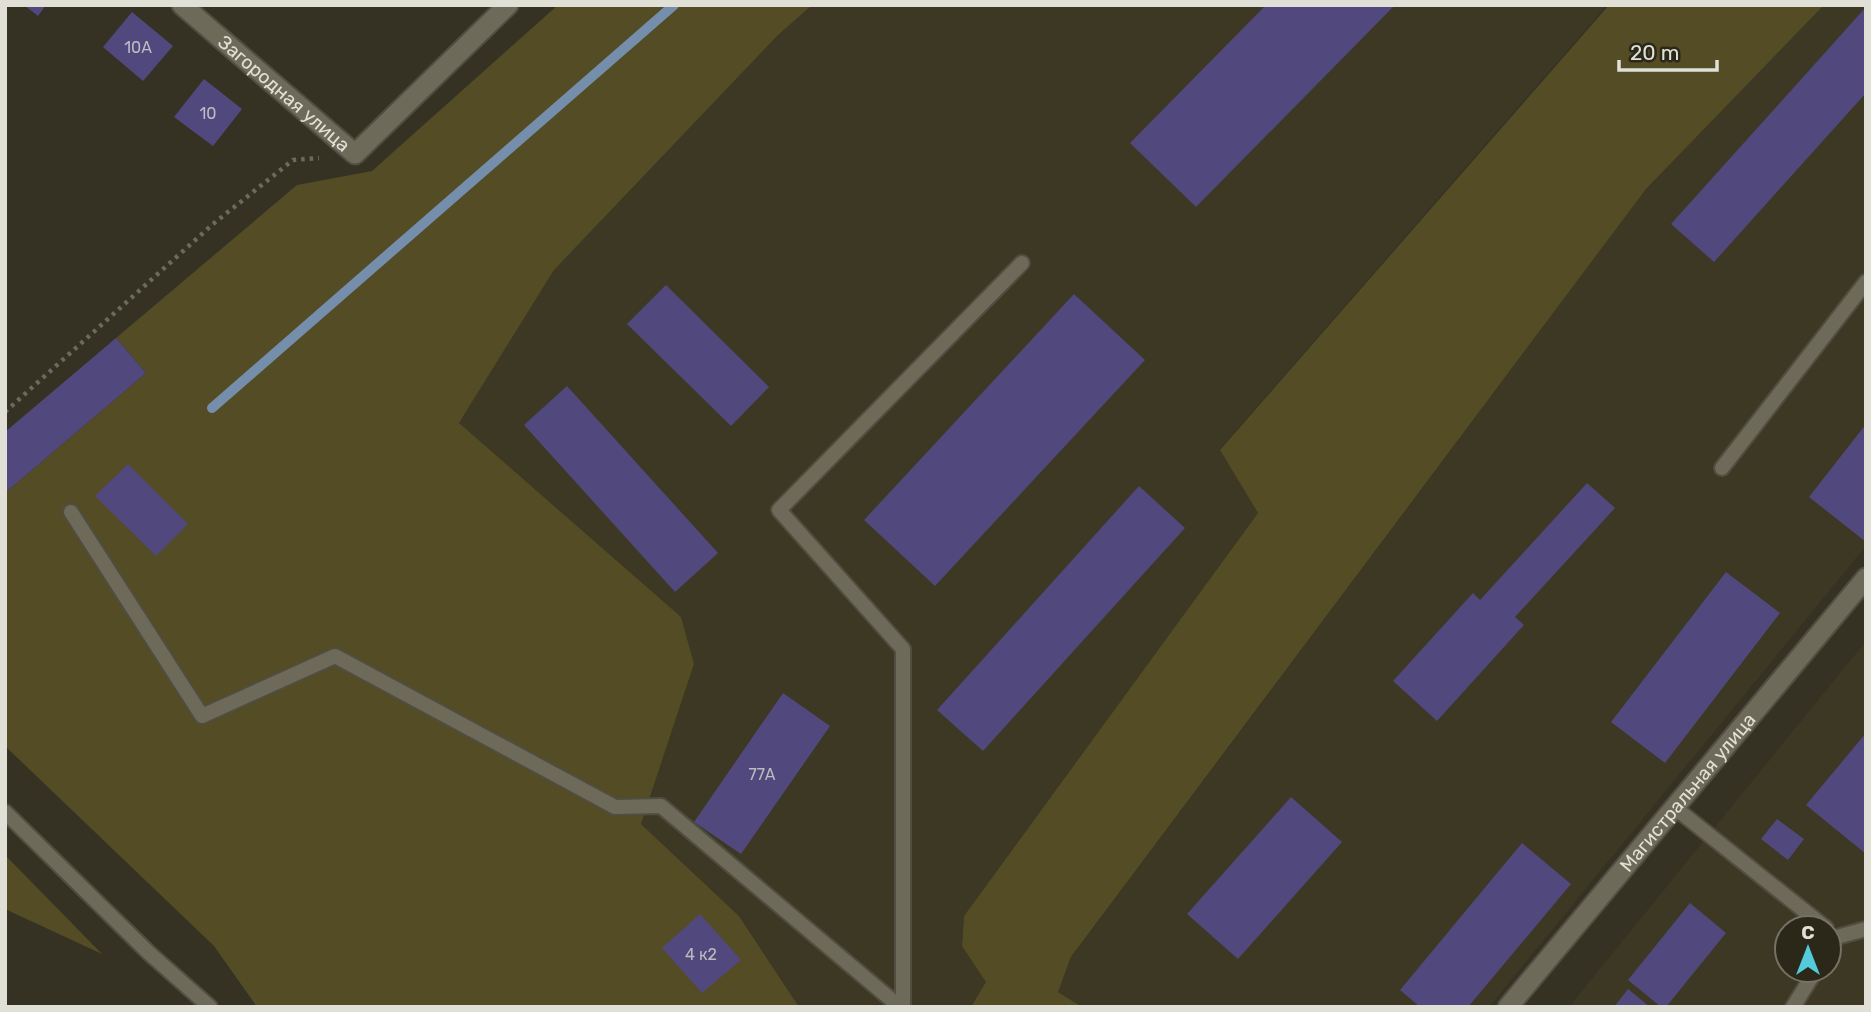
<svg xmlns="http://www.w3.org/2000/svg" width="1871" height="1012" font-family="Rubik,sans-serif">
<style>
.built{fill:#3c3823;fill-rule:evenodd}
.green{fill:#534c25}
.lines{fill:none;stroke-linecap:round;stroke-linejoin:round}
.stream{stroke:#748eac;stroke-width:10}
.building{fill:#51487d}
.service-casing{stroke:#504d41;stroke-width:18}
.minor-casing{stroke:#504d41;stroke-width:23}
.tertiary-casing{stroke:#504d41;stroke-width:23}
.path{stroke:#6c695d;stroke-width:4.5;stroke-dasharray:3.5 5;stroke-linecap:butt}
.service{stroke:#6d6a5a;stroke-width:14}
.minor{stroke:#6d6a5a;stroke-width:19}
.tertiary{stroke:#6d6a5a;stroke-width:19}
.labels{text-anchor:middle;stroke-width:7;stroke-linejoin:round;paint-order:stroke}
.number-label{font-size:16px;fill:#bdbac0}
.street-label{font-size:19px;fill:#e1e0d6;stroke:#2b281a}
</style>
<rect width="100%" height="100%" fill="#353224"/>
<!-- built -->
<g class="built">
<path d="M812 5H1607L1220 449 1258 513 964 916 962 946 987 982 971 1007H799L739 916 641 824 694 664 459 423 554 270 777 36Z"/>
<path d="M1824 5H1866V546L1489 1007H1082L1058 992 1071 958 1646 189Z"/>
<path d="M1866 641V1007H1569ZM1787 928H1829V970H1787Z"/>
</g>
<!-- green -->
<g class="green">
<path d="M558 5H812L777 36 554 270 459 423 681 617 694 664 641 824 739 916 799 1007H257L214 946 5 746V493L146 373 116 338 297 185 372 171Z"/>
<path d="M1609 5H1824L1646 189 1071 957 1058 992 1082 1007H971L986 982 962 946 964 916 1258 513 1220 450Z"/>
<path d="M5 855 102 954 5 909Z"/>
</g>
<g class="lines">
<!-- stream -->
<path class="stream" d="M212 408 674 5"/>
</g>
<!-- building -->
<g class="building">
<path d="M24 5H46L38 16Z"/>
<path d="M1266 5H1395L1196 207 1130 143Z"/>
<path d="M1866 7V93L1714 262 1671 224Z"/>
<path d="M132 12 173 46 143 81 103 47Z"/>
<path d="M204 79 242 109 213 146 174 117Z"/>
<path d="M666 285 769 387 731 426 627 324Z"/>
<path d="M1074 294 1145 360 935 586 864 520Z"/>
<path d="M116 338 146 373 5 493V432Z"/>
<path d="M567 386 718 553 675 592 524 425Z"/>
<path d="M1866 424V542L1809 497Z"/>
<path d="M128 464 188 524 156 556 95 496Z"/>
<path d="M1587 483 1615 508 1515 617 1524 625 1437 721 1393 681 1473 593 1480 600Z"/>
<path d="M1139 486 1185 528 983 751 937 710Z"/>
<path d="M1726 572 1780 613 1665 763 1611 722Z"/>
<path d="M783 693 830 726 741 854 694 822Z"/>
<path d="M1866 733V854L1806 805Z"/>
<path d="M1291 797 1342 842 1238 959 1187 914Z"/>
<path d="M1777 819 1804 839 1788 860 1761 839Z"/>
<path d="M1522 843 1571 884 1468 1007H1420L1400 990Z"/>
<path d="M1690 903 1726 933 1666 1007H1661L1628 980Z"/>
<path d="M700 914 741 960 702 993 662 948Z"/>
<path d="M1628 989 1650 1007H1614Z"/>
</g>
<g class="lines">
<!-- service casing -->
<g class="service-casing">
<g id="service">
<path d="M1722 468 1866 282"/>
<path d="M71 512 202 716 335 656 615 807 661 806 900 1007"/>
<path d="M1674 807 1826 928"/>
<path d="M5 812 149 953 210 1007"/>
<path d="M1829 950 1837 937 1866 929"/>
<path d="M903 1007V649L779 510 1022 263"/>
<path d="M1793 1007 1816 970"/>
</g>
</g>
<!-- minor casing -->
<g class="minor-casing">
<g id="minor">
<path id="s1" d="M182 5 355 154 508 5"/>
</g>
</g>
<!-- tertiary casing -->
<g class="tertiary-casing">
<g id="tertiary">
<path id="s2" d="M1508 1007 1866 578"/>
</g>
</g>
<!-- path -->
<path class="path" d="M5 412 213 224 293 160 319 158"/>
<!-- service -->
<use href="#service" class="service"/>
<!-- minor -->
<use href="#minor" class="minor"/>
<!-- tertiary -->
<use href="#tertiary" class="tertiary"/>
</g>
<g class="labels">
<!-- number labels -->
<g class="number-label">
<text x="138" y="53">10А</text>
<text x="208" y="119">10</text>
<text x="762" y="780">77А</text>
<text x="701" y="960">4 к2</text>
</g>
<!-- street labels -->
<g class="street-label">
<text dy="7" stroke="none"><textPath href="#s1" startOffset="135">Загородная улица</textPath></text>
<text dy="7" stroke="none"><textPath href="#s2" startOffset="280">Магистральная улица</textPath></text>
</g>
</g>
<!-- border -->
<rect width="1871" height="1012" fill="none" stroke="#e1e0d6" stroke-width="14"/>
<!-- north arrow -->
<g transform="translate(1808 949)"><circle r="33" fill="#2b281a" stroke="#747265" stroke-width="2"/>
<path d="M0-5L12 26L0 18L-12 26Z" fill="#53cbdb"/>
<text y="-10" font-size="19" font-weight="bold" text-anchor="middle" fill="#e1e0d6">С</text>
</g>
<!-- scale -->
<path d="M1619 60v10h98v-10" fill="none" stroke="#e1e0d6" stroke-width="3.5"/>
<text x="1630" y="60" font-size="21" fill="#e1e0d6" stroke="#2b281a" stroke-width="5" paint-order="stroke">20 m</text>
</svg>
